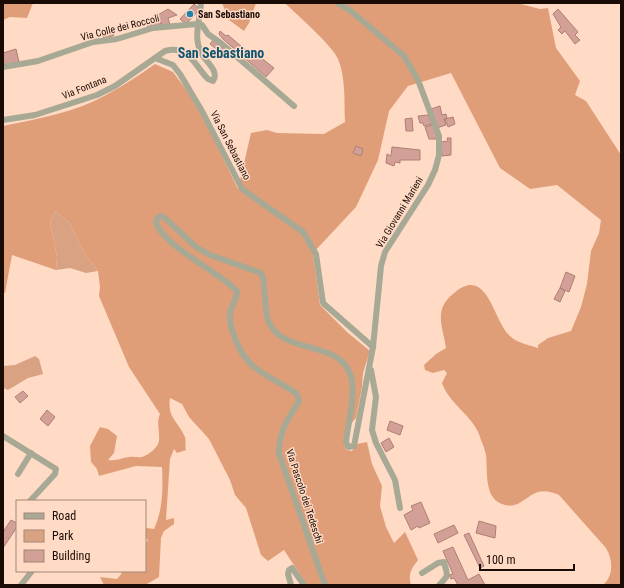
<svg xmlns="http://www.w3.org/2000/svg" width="624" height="588" font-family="'Roboto Condensed',sans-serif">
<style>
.green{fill:#d9a282}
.forest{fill:#e09e78}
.building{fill:#d2a096;stroke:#af7f75}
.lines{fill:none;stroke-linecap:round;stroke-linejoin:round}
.minor{stroke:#a8a995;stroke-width:6}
.poi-dot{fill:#1c83ac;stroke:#ffdac5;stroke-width:1.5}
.labels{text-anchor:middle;stroke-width:3;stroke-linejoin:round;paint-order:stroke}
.poi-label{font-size:10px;font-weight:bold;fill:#1a0b04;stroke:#ffdac5;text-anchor:start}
.street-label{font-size:10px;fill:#1a0b04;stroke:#ffdac5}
.district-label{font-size:14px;font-weight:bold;fill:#0e5571;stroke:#ffdac5}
</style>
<rect width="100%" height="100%" fill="#ffdac5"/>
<!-- green -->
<g class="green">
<path d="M55 211 69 222 84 253 98 271 86 273 70 268 56 270 57 257 50 222Z"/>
<path d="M35 356 39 359 43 374 28 378 8 390 3 388V366L15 365Z"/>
</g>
<!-- forest -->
<g class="forest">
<path d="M3 3H33L27 18 10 17 3 20Z"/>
<path d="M222 3H256L249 23 244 31 229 20Z"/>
<path d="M285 3H517L540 9 548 8 556 48 580 81 575 95 586 101 621 155V585H603C614 575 613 560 606 548L559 495C530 481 526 510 505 505 483 500 488 471 486 455 485 450 483 445 481 440 475 416 450 406 442 383L447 373 444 370 433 373 425 370 424 365 436 354 446 348C443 327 433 310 453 294 488 263 493 322 510 336 517 343 529 345 538 348V345L548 338 571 331 581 307 587 284 591 251 599 233 601 220 557 185 530 189 500 168 451 73 408 86 389 111 378 160 356 207 313 253 320 305 347 332 370 351 363 373 362 387 356 418 346 429 344 445 346 450 352 451 357 444 367 442 372 464 382 486 380 506 386 527 394 543 405 532 418 560C411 569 408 574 411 585H307L284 550 268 561 261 555 246 508 235 495 230 480 209 439 189 417 182 404 170 398C167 418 178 421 185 437 186 440 185 446 186 450L177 453 174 449 170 459 166 520 174 518V524L164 531 161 538 159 577 145 585H104L100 577 117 579 122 573 118 571H145V545L148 540 145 537V529L147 528 154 529C163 509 163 489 162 467L136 466 99 476 97 469 91 462 90 446 100 427 108 429 117 436 114 453 108 460C119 461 120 458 129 457 133 456 138 458 142 457 148 455 158 448 159 441 160 430 156 423 160 414L129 367 99 296 100 287 98 271 84 253 69 222 55 211 50 222 57 257 56 270 12 255 5 293 3 292V126C31 120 66 114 92 102 114 92 135 78 155 64L173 72 185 88 204 119 238 189 251 133 267 130 277 133 324 134 345 122C344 102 346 78 338 59 332 45 297 15 285 3Z"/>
</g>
<!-- building -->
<g class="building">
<path d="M194 4 200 9 186 24 180 19Z"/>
<path d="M168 9 177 15 168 18 170 25H162L158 15Z"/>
<path d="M558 9 578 32 575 35 580 40 575 44 565 31 562 34 558 30 561 27 553 14Z"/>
<path d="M158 17 161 24 149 29 146 23Z"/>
<path d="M110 28 114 35 104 39 101 32Z"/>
<path d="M220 31 226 36 228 35 248 52 251 50 274 68 266 77 223 39 219 34Z"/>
<path d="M214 39 227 49 223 54 210 44Z"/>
<path d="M16 49 19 62 3 66V53Z"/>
<path d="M440 106 442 115 446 114 447 118 444 119 446 125 437 128 431 109Z"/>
<path d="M428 115 432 124 424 126 423 123H420L418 116Z"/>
<path d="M453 117 455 124 448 127 445 119Z"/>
<path d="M412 118 413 131H406L405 119Z"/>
<path d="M433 125 438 139H429L425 127Z"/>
<path d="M447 138H451V155L442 156 441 142 448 141Z"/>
<path d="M356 146 363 149 361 156 353 153Z"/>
<path d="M392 147 420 150V160H400V163L395 162 394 166 386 163 387 154 391 156Z"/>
<path d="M566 272 575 276 569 292 560 288Z"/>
<path d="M560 288 565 291 560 302 554 299Z"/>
<path d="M23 391 28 396 20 403 15 397Z"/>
<path d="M47 410 55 417 48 426 40 419Z"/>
<path d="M390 421 403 426 400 435 387 430Z"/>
<path d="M389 438 394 447 386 452 381 443Z"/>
<path d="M421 502 430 523 419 528 418 526 411 530 404 515 413 510 411 506Z"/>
<path d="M11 520 17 523V527L3 548V532Z"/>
<path d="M479 521 496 526 495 538 476 533Z"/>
<path d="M454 525 458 533 438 543 434 534Z"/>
<path d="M469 533 484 566 480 568 464 535Z"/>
<path d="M453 547 468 580 479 574 485 585H458L454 578 451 579 449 575 453 574 443 551Z"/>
</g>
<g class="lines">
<!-- minor -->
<g class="minor">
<path d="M155 58 173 65 180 74 202 111 242 189 303 232 316 254 323 303 373 347"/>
<path d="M3 67 38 61 93 42 117 39 153 28 197 24 202 25 208 34 222 44 294 106"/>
<path d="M3 120 35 115 97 95 115 86 165 51C189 44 194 65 208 79L213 81C220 71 205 61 201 53 193 36 200 21 201 3"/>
<path d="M371 370 376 397 372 430 376 443 395 480 400 508"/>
<path d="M3 436 56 469 55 474 30 501"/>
<path d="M18 474 31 453"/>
<path d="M422 573 438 563 444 562C448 577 449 575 439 585"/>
<path d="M21 585 32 571"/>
<path d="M291 585 288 574 289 570 292 568 304 585"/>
<path d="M325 585 279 454C279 430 287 421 299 401L297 394C272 376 249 373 236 341 233 333 230 326 230 317 229 307 237 301 237 291 218 271 166 248 156 223L157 219 160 216 165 218 196 247 210 255 261 273 263 278C265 288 265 316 269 323 286 357 345 338 352 381 355 400 348 423 346 442L348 447 354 446 373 347 381 266 385 252 428 185 435 170 439 155V136L418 80 404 56 352 12 338 3"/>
</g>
</g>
<!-- markers -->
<circle class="poi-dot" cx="190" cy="14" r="4"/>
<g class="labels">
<!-- poi labels -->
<g class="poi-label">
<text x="198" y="18">San Sebastiano</text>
</g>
<!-- street labels -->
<g class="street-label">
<text transform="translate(120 27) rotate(-14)" y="4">Via Colle dei Roccoli</text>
<text transform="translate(84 87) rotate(-22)" y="4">Via Fontana</text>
<text transform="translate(231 145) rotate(63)" y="4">Via San Sebastiano</text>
<text transform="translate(399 212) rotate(-59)" y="4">Via Giovanni Marieni</text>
<text transform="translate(305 496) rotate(72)" y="4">Via Pascolo dei Tedeschi</text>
</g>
<!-- district labels -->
<g class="district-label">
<text x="221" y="58">San Sebastiano</text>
</g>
</g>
<!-- border -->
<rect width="624" height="588" fill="none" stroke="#1a0b04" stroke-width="8"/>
<!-- legend -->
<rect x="16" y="500" width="130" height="72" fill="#ffdac5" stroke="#a38778"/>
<rect x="24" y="513" width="20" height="6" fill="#a8a995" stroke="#a38778"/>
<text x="52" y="520" font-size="12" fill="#1a0b04">Road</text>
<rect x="24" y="530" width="20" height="12" fill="#d9a282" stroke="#a38778"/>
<text x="52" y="540" font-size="12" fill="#1a0b04">Park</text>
<rect x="24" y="550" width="20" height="12" fill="#d2a096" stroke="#a38778"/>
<text x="52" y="560" font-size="12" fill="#1a0b04">Building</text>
<!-- scale -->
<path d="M480 564v6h94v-6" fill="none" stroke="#1a0b04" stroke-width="2"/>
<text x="486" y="564" font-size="12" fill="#1a0b04" stroke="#ffdac5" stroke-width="3" paint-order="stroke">100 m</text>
</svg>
